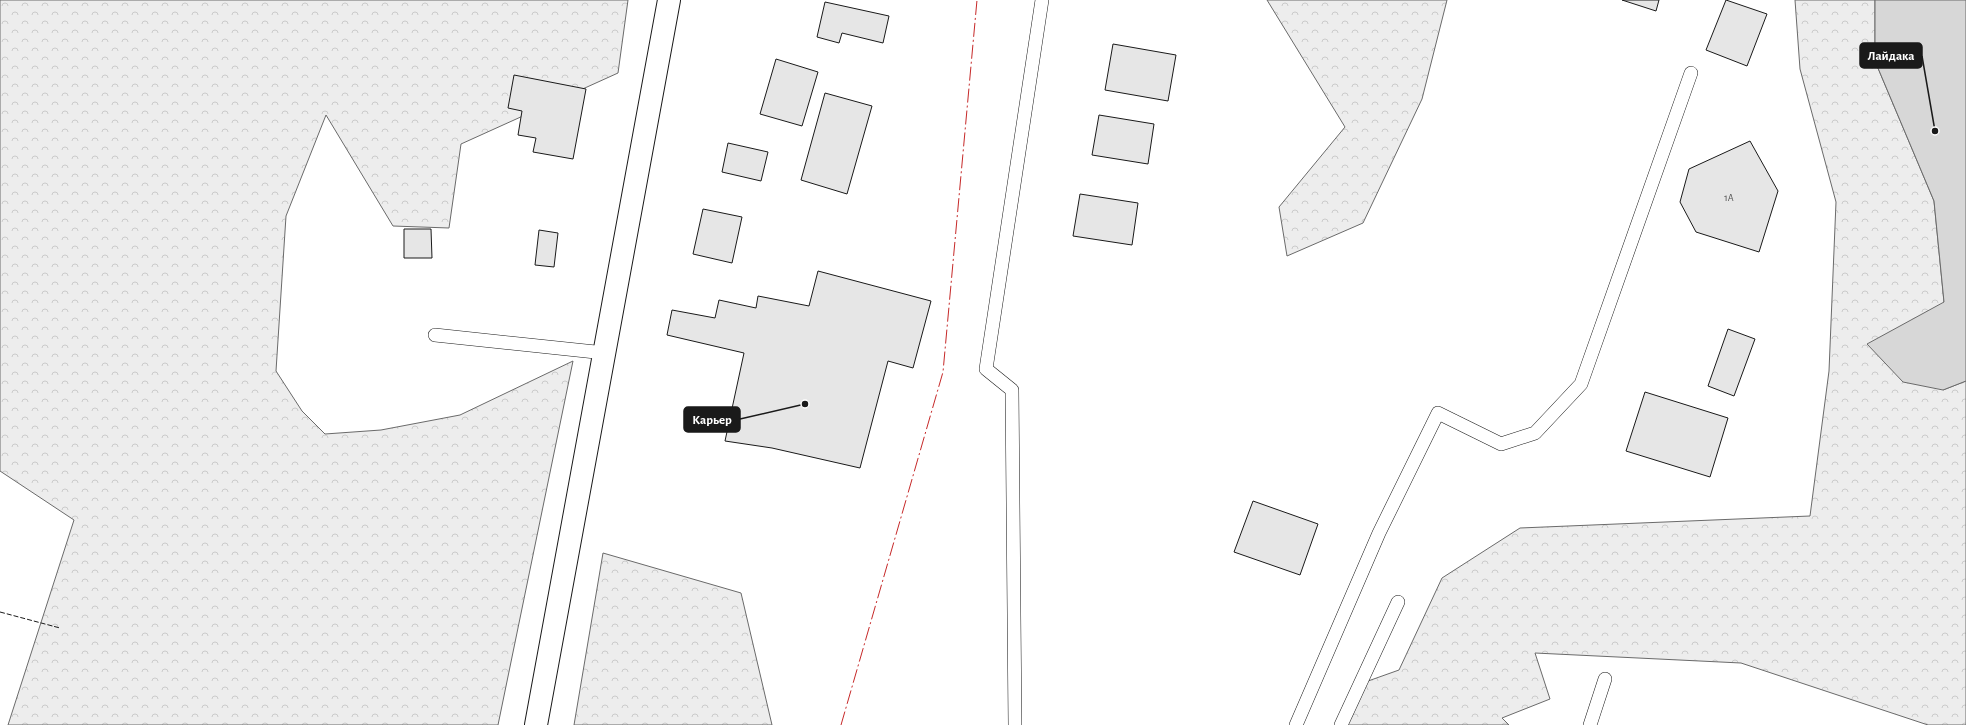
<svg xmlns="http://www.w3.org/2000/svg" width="1966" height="725" font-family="'Alegreya Sans',sans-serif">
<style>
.forest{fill:url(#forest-crowns);stroke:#6a6a6a}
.water{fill:#d7d7d7;stroke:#6a6a6a}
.building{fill:#e6e6e6;stroke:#1a1a1a}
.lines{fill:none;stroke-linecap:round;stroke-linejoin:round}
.lane-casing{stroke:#1a1a1a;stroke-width:14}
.secondary-casing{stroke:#1a1a1a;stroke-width:24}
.lane{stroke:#fff;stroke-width:13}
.secondary{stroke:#fff;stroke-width:22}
.fence{stroke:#1a1a1a;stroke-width:1;stroke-dasharray:5 2;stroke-linecap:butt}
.power{stroke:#c62828;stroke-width:1;stroke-dasharray:14 3 2 3;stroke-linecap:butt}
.labels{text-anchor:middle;stroke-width:3;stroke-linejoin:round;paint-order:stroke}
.number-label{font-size:10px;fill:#4d4d4d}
.leader{fill:none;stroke:#1a1a1a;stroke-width:1.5}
.callout-dot{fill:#1a1a1a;stroke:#fff;stroke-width:1.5}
.callout{fill:#1a1a1a;stroke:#1a1a1a;stroke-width:1.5}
.callout-label{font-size:13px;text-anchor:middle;font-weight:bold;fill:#fff}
</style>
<defs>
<pattern id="forest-crowns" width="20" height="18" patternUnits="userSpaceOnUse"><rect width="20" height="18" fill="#ededed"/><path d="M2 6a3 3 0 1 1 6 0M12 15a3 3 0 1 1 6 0" fill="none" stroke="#cbcbcb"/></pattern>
</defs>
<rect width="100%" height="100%" fill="#fff"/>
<!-- forest -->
<g class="forest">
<path d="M0 0H628L618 73 461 144 449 228 393 226 326 115 286 216 276 371 302 411 325 434 381 430 460 415 573 361 498 725H8L74 520 0 471Z"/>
<path d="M1267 0H1447L1422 99 1363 223 1287 256 1279 207 1345 127Z"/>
<path d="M1795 0H1875V61L1934 201 1944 302 1943 390 1966 381V725H1928L1741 663 1535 653 1550 699 1502 718 1509 725H1339L1354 686 1399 670 1442 578 1520 528 1810 516 1829 371 1836 202 1800 69Z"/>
<path d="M603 553 741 593 772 725H574Z"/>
</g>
<!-- water -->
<path class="water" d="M1875 0H1966V381L1943 390 1903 382 1867 344 1944 302 1934 201 1875 61Z"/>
<!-- building -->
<g class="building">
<path d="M1622 0H1659L1656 11Z"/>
<path d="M1726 0 1767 14 1747 66 1706 50Z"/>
<path d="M825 2 889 16 883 43 842 33 839 43 817 37Z"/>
<path d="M1113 44 1176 55 1168 101 1105 90Z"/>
<path d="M776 59 818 72 802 126 760 114Z"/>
<path d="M514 75 586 89 573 159 533 152 536 138 518 135 522 111 508 108Z"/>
<path d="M825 93 872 106 847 194 801 180Z"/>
<path d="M1099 115 1154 124 1148 164 1092 155Z"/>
<path d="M1750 141 1778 191 1759 252 1696 232 1680 202 1689 169Z"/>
<path d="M728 143 768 152 761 181 722 172Z"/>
<path d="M1080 194 1138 203 1132 245 1073 236Z"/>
<path d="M703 209 742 217 732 263 693 254Z"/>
<path d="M404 229H431L432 258H404Z"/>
<path d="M539 230 558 233 554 267 535 265Z"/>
<path d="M818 271 931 301 913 368 888 361 860 468 772 448 725 441 744 353 667 335 672 310 715 318 719 300 756 308 758 296 809 306Z"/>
<path d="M1728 329 1755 339 1734 396 1708 386Z"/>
<path d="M1645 392 1728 418 1710 477 1626 451Z"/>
<path d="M1253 501 1318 524 1300 575 1234 552Z"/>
</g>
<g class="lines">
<!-- lane casing -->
<g class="lane-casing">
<g id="lane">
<path d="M435 335 605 353"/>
<path d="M1015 725 1012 390 986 369 1042 0"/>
<path d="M1296 725 1379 533 1438 413 1501 444 1535 433 1581 384 1691 73"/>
<path d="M1341 725 1398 602"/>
<path d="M1590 725 1605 679"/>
</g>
</g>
<!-- secondary casing -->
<g class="secondary-casing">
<path id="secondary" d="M536 725 669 0"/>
</g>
<!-- lane -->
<use href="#lane" class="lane"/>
<!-- secondary -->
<use href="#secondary" class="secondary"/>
<!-- fence -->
<path class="fence" d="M0 612 60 628"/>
<!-- power -->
<path class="power" d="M841 725 943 372 977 0"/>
</g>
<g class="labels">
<!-- number labels -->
<g class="number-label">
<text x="1729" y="201">1А</text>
</g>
</g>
<!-- callouts -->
<path class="leader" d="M1935 131L1922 56M805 404L740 419"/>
<g class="callout-dot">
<circle cx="1935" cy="131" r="4"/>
<circle cx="805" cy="404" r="4"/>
</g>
<g class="callout">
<rect x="1860" y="43" width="62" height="25" rx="4"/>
<rect x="684" y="407" width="56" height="25" rx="4"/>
</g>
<g class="callout-label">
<text x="1891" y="60">Лайдака</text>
<text x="712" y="424">Карьер</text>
</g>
</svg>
